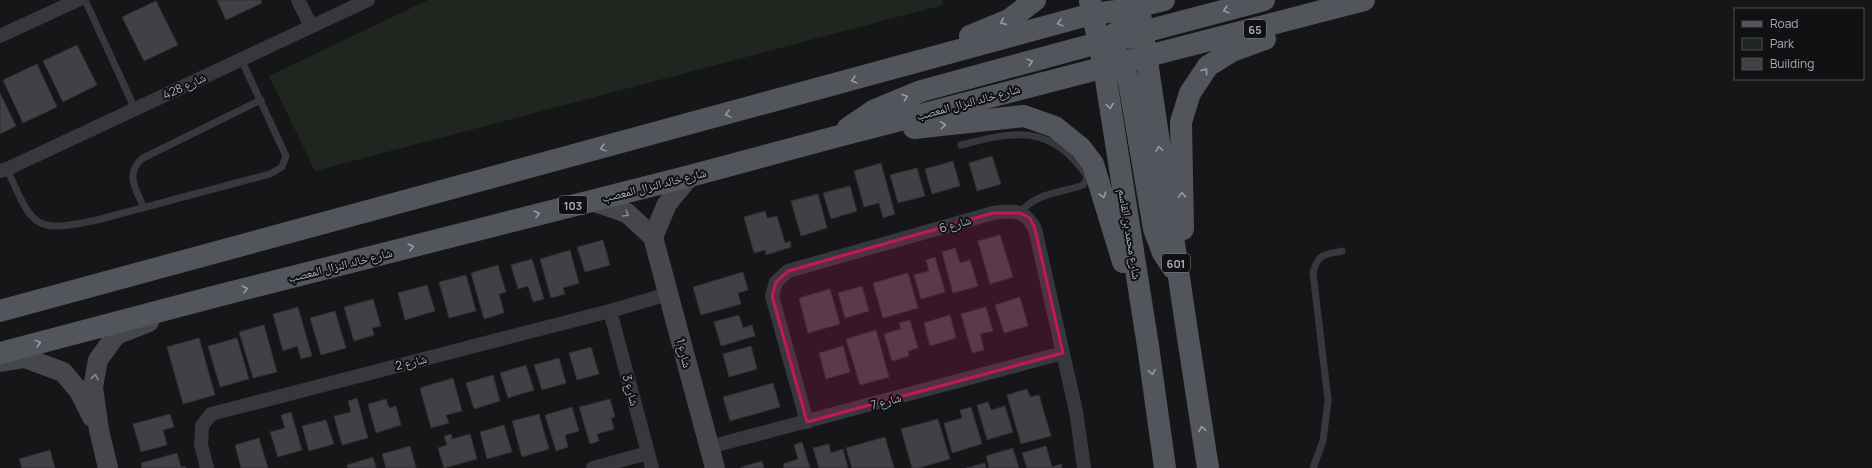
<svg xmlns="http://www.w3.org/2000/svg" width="1872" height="468" font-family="Manrope,'Noto Naskh Arabic',sans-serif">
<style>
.green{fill:#1e261f}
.building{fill:#404145;stroke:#303034}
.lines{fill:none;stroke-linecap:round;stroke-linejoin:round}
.lane{stroke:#37383d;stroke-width:7}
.street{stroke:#37383d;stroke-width:14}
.secondary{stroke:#45474d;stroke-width:20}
.primary{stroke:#53555c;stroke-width:22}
.oneway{stroke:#979ba6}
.oneway2{stroke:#858993}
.marked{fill:#c2185b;fill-opacity:0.2;stroke:#c2185b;stroke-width:3;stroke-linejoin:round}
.labels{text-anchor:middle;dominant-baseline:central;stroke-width:4;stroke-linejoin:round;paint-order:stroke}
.shield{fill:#111113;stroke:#7b7e86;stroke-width:1}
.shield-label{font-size:11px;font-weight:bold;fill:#a8adb8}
.street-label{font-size:12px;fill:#a8adb8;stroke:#111113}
</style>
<rect width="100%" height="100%" fill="#161618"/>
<polygon class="green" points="428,0 942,0 943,5 315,171 269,76"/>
<g class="building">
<polygon points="217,0 261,0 262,3 226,20"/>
<polygon points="156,1 178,45 144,61 122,17"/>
<polygon points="77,45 97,85 63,102 43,61"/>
<polygon points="37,64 57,107 23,123 3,80"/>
<polygon points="0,93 16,126 0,134"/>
<polygon points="992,156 1001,184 977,191 969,163"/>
<polygon points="953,161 960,186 932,194 925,169"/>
<polygon points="881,163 895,214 883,218 879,203 864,207 854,171"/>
<polygon points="917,168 925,196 898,203 890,175"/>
<polygon points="850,186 857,211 831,219 823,193"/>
<polygon points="818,194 827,228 801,236 791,201"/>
<polygon points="765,211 767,218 777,216 785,243 790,241 791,247 766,255 765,250 754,253 744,217"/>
<polygon points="1000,235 1013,277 990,284 978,241"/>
<polygon points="603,240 610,265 585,272 577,247"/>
<polygon points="955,248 960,263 970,260 978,286 953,293 942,252"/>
<polygon points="570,250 579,283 563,288 565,294 551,298 540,259"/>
<polygon points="935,257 945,292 921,299 914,275 929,271 926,260"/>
<polygon points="532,259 544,299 533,302 528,286 518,289 511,265"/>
<polygon points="498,265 506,292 499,294 504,313 484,319 471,273"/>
<polygon points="743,272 748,290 738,293 741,304 701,315 693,287"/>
<polygon points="908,273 918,308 883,318 873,283"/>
<polygon points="466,275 476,311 449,318 439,282"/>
<polygon points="427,285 435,311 405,320 398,293"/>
<polygon points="862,286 869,311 845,318 838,293"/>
<polygon points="830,289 840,324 808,333 799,298"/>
<polygon points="1020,297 1028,326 1004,333 995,305"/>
<polygon points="373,299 381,326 372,328 374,335 354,341 344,307"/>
<polygon points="298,307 312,356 301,359 297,346 283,351 273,314"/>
<polygon points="986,307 993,331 980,334 984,350 972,353 961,314"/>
<polygon points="335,311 346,348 321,355 310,318"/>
<polygon points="739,315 743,328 752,325 755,336 721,346 714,322"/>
<polygon points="950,315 956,338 930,346 924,323"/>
<polygon points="910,320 918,348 908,351 909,356 892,361 884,334 901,329 899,323"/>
<polygon points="264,325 277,372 253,378 239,332"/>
<polygon points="876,330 889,377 860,385 846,339"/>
<polygon points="199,338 215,395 183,404 167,347"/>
<polygon points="237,338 249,379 220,387 208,346"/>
<polygon points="751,346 757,369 729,377 723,354"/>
<polygon points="843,346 850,372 826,379 819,353"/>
<polygon points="591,347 599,374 577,380 569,353"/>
<polygon points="559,358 566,383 542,390 534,365"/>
<polygon points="526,365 534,390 508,398 500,373"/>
<polygon points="493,375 500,401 474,409 466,383"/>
<polygon points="453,378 462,411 446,415 449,423 431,428 420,388"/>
<polygon points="773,383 780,407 730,421 723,397"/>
<polygon points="1027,389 1030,397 1039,395 1051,436 1021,444 1007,395"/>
<polygon points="357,398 368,438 342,445 334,416 351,412 348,401"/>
<polygon points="386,399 389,408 396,406 401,425 376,433 368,404"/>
<polygon points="610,399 615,417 611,418 614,429 597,434 599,441 590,444 579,407"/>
<polygon points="988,402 991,410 1005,406 1013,432 987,440 977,405"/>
<polygon points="572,407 579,431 565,435 568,447 556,451 545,415"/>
<polygon points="971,407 982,444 952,453 944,423 962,418 960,410"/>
<polygon points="291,412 302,450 278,457 270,432 285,428 281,415"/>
<polygon points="170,414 174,427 163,430 167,445 141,452 133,424"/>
<polygon points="539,414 549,449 522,457 512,421"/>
<polygon points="938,419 950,459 919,468 912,468 901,429"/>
<polygon points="326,420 334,444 309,451 302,426"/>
<polygon points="504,425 512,452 487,459 480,432"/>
<polygon points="451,434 452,439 470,434 477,459 444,468 438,448 447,445 444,436"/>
<polygon points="885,437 894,468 852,468 846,448"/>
<polygon points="259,438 268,468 241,468 235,445"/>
<polygon points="802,442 810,468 784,468 783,464 798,459 794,445"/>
<polygon points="829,444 831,453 843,449 848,468 819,468 813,448"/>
<polygon points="410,446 416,468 386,468 382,454"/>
<polygon points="1046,446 1052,467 1061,464 1062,468 1027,468 1022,453"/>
<polygon points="1013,448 1019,468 989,468 986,456"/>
<polygon points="50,450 55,468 22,468 19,459"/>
<polygon points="177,453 181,467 186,466 186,468 142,468 141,463"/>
<polygon points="373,457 376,468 348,468 347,465"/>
<polygon points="762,461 764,468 741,468 741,467"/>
<polygon points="985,463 986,468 966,468"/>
</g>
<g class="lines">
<g class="lane">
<polyline points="85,0 135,109"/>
<path d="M961 145C1015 131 1051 124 1086 175L1087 179 1083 185C1060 193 1035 193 1020 213"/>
<path d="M7 169C33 226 32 234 97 220L270 174 282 167 286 156 241 59"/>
<path d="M144 208C136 190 124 173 143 158L261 100"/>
<path d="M1313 468 1323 441 1328 400 1313 273C1318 253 1324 255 1342 251"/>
</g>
<g class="street">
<polyline points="298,0 311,26"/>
<polyline points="0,36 78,0"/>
<polyline points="0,171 7,169 368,0"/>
<polyline points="610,311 652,468"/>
<path d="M807 422 772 296 776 282 788 271 993 213C1012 210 1025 209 1035 229L1076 411 1084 468"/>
<polyline points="709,447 1063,353"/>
<polyline points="207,468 201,445 202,426 211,414 610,311 668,294"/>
<polyline points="593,468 648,453"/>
</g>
<g class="secondary">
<polyline points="592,201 627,213 653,237 715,468"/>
<polyline points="653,237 667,204 690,176"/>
<polyline points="0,362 25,358 63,372 79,391 92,417"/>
<polyline points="108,468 99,430 93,387 98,360 116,335 149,322"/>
</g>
<g class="primary">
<polyline points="1138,0 1185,318 1208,468"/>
<polyline points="1090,1 1104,67 1148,346 1165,468"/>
<polyline points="970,36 1009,20 1035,0"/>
<polyline points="1129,38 1143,32 1264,0"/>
<polyline points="1115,51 1122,63 1129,82 1154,229 1163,253 1173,268"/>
<polyline points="848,128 873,111 921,91 1098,43 1127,27 1134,19 1139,6"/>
<polyline points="914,128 1024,116 1055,127 1081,148 1093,164 1123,262"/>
<polyline points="1183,229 1181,122 1190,93 1208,66 1232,51 1265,39"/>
<polyline points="0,311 1092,14 1117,11 1164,0"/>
<polyline points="0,353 217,296 690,176 835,137 1364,0"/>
</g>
</g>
<defs><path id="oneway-chevron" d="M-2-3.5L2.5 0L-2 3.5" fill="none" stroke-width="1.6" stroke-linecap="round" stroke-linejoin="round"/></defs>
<g class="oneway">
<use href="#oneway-chevron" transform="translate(1226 10) rotate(165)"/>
<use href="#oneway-chevron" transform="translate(1003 22) rotate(156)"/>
<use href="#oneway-chevron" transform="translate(1060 23) rotate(165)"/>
<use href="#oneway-chevron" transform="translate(1030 62) rotate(-15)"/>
<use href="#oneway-chevron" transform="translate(1205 71) rotate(-54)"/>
<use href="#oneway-chevron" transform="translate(854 80) rotate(165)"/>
<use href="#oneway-chevron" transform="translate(905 97) rotate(-20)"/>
<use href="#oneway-chevron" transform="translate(1110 106) rotate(81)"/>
<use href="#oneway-chevron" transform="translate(728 114) rotate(165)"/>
<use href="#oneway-chevron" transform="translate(943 125) rotate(-6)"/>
<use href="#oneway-chevron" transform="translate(603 148) rotate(165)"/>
<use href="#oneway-chevron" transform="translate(1159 149) rotate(-98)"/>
<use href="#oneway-chevron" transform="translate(1103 195) rotate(73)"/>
<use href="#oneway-chevron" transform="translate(1182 195) rotate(-91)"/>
<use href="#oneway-chevron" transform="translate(537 214) rotate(-14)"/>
<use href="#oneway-chevron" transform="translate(411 247) rotate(-14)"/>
<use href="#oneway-chevron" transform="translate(245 289) rotate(-14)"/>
<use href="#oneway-chevron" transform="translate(38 343) rotate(-15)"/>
<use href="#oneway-chevron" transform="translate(1152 372) rotate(82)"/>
<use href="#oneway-chevron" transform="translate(1202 429) rotate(-99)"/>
</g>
<g class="oneway2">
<use href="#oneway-chevron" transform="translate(626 214) rotate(31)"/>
<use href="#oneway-chevron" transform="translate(95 377) rotate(-80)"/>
</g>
<path class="marked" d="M993 213H1020L1030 218 1035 229 1063 353 807 422 772 296 776 282 788 271Z"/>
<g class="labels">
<g class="shield">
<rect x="1244" y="20" width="22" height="18" rx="3"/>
<rect x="559" y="196" width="28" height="18" rx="3"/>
<rect x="1162" y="254" width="28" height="18" rx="3"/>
</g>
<g class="shield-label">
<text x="1255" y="29">65</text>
<text x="573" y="205">103</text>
<text x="1176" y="263">601</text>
</g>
<g class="street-label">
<text transform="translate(184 86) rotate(-25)">شارع 428</text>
<text transform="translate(968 102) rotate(-15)">شارع خالد النزال المعصب</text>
<text transform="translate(654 185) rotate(-14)">شارع خالد النزال المعصب</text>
<text transform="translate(955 224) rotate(-16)">شارع 6</text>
<text transform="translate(1130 234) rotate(81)">شارع محمد بن القاسم</text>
<text transform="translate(340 265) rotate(-14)">شارع خالد النزال المعصب</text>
<text transform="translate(684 353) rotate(75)">شارع 1</text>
<text transform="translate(411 362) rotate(-14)">شارع 2</text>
<text transform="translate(631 390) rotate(75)">شارع 3</text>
<text transform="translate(886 401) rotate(-15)">شارع 7</text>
</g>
</g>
<rect x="1734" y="8" width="130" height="72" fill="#111113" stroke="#4d4f55"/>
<rect x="1742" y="21" width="20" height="6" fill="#53555c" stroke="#4d4f55"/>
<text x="1770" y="28" font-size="12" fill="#a8adb8">Road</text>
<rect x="1742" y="38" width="20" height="12" fill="#1e261f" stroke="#4d4f55"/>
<text x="1770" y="48" font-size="12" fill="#a8adb8">Park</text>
<rect x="1742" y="58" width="20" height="12" fill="#404145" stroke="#4d4f55"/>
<text x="1770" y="68" font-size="12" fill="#a8adb8">Building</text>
</svg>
